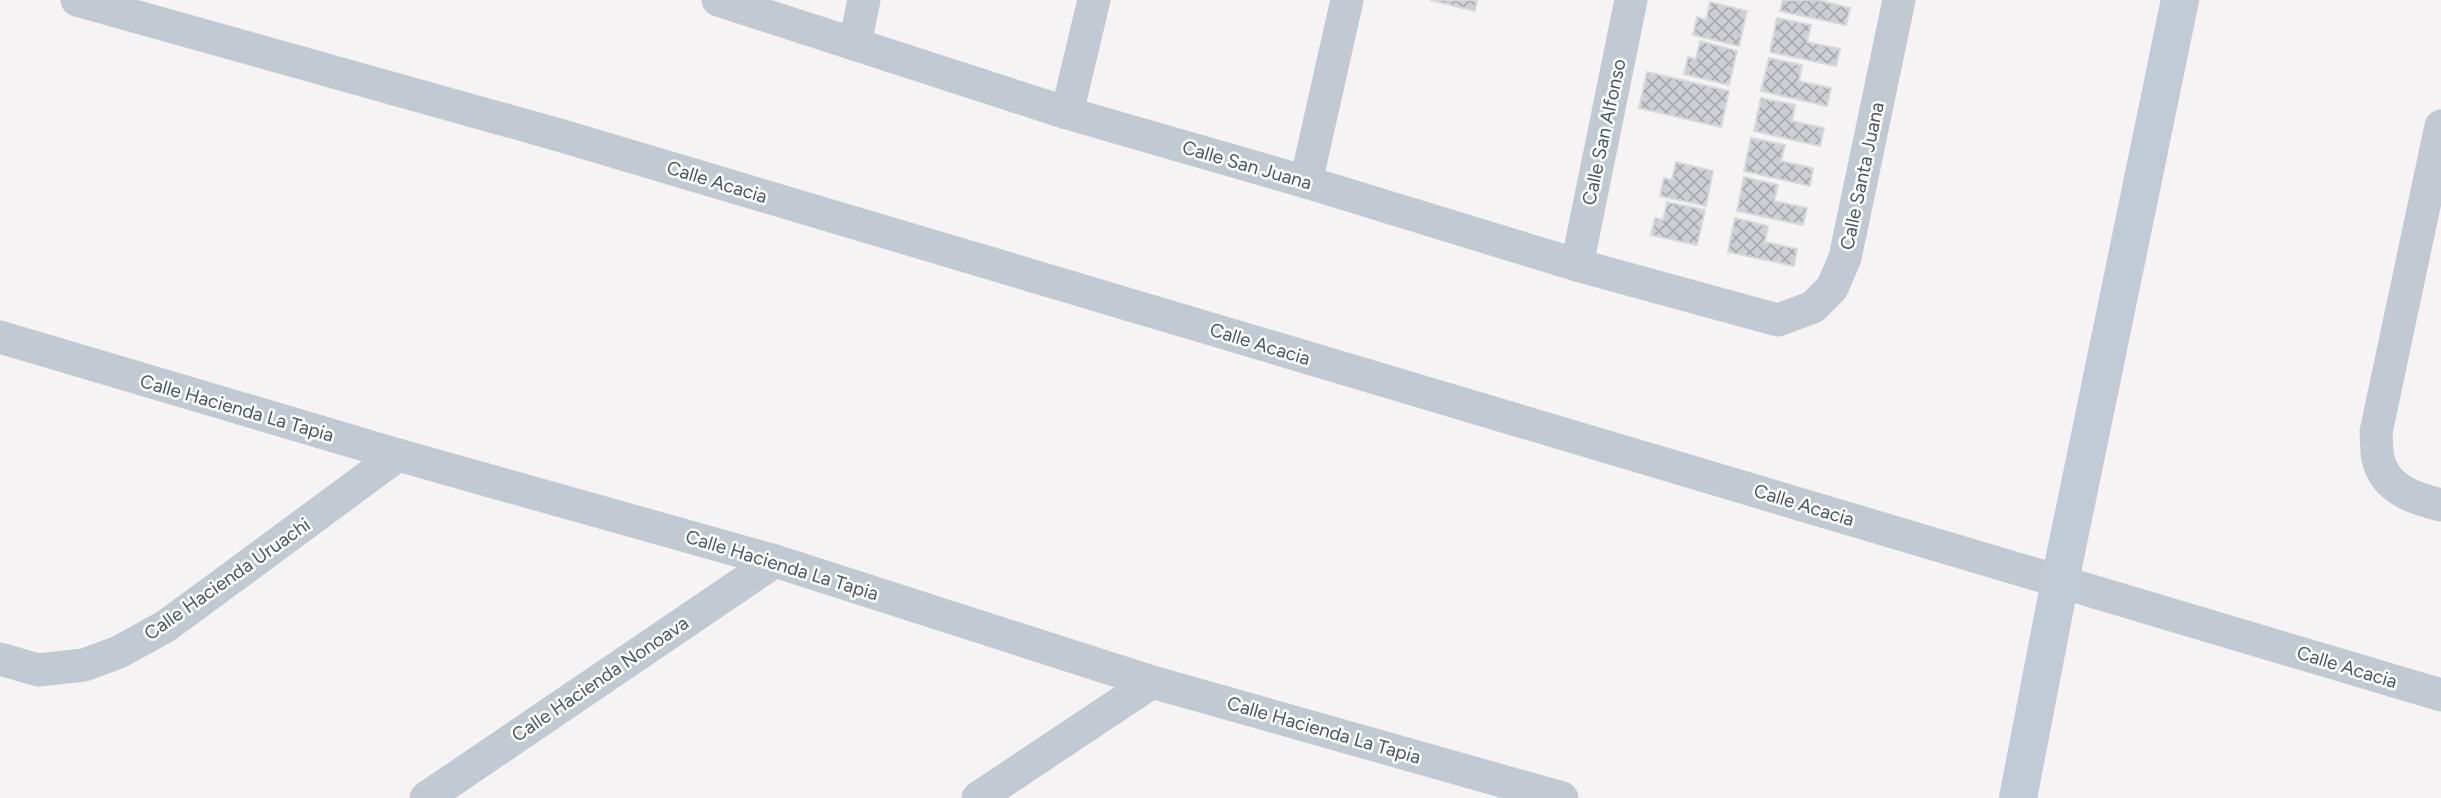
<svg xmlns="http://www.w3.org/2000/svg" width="2441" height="798" font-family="Figtree,sans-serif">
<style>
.building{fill:url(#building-cross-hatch);stroke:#d7d9de;stroke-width:2}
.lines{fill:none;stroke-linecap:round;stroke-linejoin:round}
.street{stroke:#c1cad2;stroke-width:33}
.secondary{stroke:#c1cbd6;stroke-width:38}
.labels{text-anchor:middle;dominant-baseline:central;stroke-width:5;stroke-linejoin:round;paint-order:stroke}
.street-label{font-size:19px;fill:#4a5661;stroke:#fff}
</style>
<defs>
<pattern id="building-cross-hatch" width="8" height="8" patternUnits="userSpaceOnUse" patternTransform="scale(1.75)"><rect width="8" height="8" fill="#cdcfd5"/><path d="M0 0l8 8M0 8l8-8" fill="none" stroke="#a8abb0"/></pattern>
</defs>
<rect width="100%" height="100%" fill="#f5f3f3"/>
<g class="building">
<polygon points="1430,0 1477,0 1475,11"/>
<polygon points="1783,0 1818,0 1850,8 1846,25 1780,11"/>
<polygon points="1710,2 1747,11 1739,46 1693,35 1697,17 1706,20"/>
<polygon points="1777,18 1811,25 1807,42 1840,49 1836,66 1770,52"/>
<polygon points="1700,41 1737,51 1729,85 1684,74 1688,57 1696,59"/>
<polygon points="1769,58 1802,65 1799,81 1831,88 1827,106 1761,91"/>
<polygon points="1647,72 1729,91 1721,127 1639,108"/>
<polygon points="1761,98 1795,105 1792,121 1824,128 1820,146 1754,131"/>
<polygon points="1751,138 1785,145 1781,161 1813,168 1810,186 1744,171"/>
<polygon points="1676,162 1713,171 1706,206 1660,196 1664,178 1672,180"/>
<polygon points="1744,177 1778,185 1774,201 1807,208 1803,225 1737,211"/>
<polygon points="1667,202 1705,210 1697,245 1651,235 1655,218 1663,220"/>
<polygon points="1735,218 1768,226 1765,242 1797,249 1794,266 1728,252"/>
</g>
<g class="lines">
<g class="street">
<polyline points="77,0 559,135 2441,695"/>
<polyline points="718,0 1067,113 1306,182 1577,265 1778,320 1813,307 1832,288 1845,258 1899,0"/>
<polyline points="855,44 864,0"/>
<polyline points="1067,113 1094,0"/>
<path d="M2441 126 2376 432C2377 440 2376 451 2378 459 2385 489 2415 499 2441 505"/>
<polyline points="1306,182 1347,0"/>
<polyline points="1577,265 1631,0"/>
<polyline points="0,337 398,455 775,561 1152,682 1562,798"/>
<polyline points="0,659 38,670 84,665 119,652 166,626 398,455"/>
<polyline points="426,798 775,561"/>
<polyline points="978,798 1152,682"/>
</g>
<polyline class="secondary" points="2018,798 2060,581 2180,0"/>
</g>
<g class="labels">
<g class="street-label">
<text transform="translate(1604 132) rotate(-78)">Calle San Alfonso</text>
<text transform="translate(1247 165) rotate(16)">Calle San Juana</text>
<text transform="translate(1862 176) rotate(-78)">Calle Santa Juana</text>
<text transform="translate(717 182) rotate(17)">Calle Acacia</text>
<text transform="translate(1260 344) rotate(17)">Calle Acacia</text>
<text transform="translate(237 408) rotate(16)">Calle Hacienda La Tapia</text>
<text transform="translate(1804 505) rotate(17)">Calle Acacia</text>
<text transform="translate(782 565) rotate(17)">Calle Hacienda La Tapia</text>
<text transform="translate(227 579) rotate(-35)">Calle Hacienda Uruachi</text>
<text transform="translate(2347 667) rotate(17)">Calle Acacia</text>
<text transform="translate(600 679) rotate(-34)">Calle Hacienda Nonoava</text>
<text transform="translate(1324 730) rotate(16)">Calle Hacienda La Tapia</text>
</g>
</g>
</svg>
